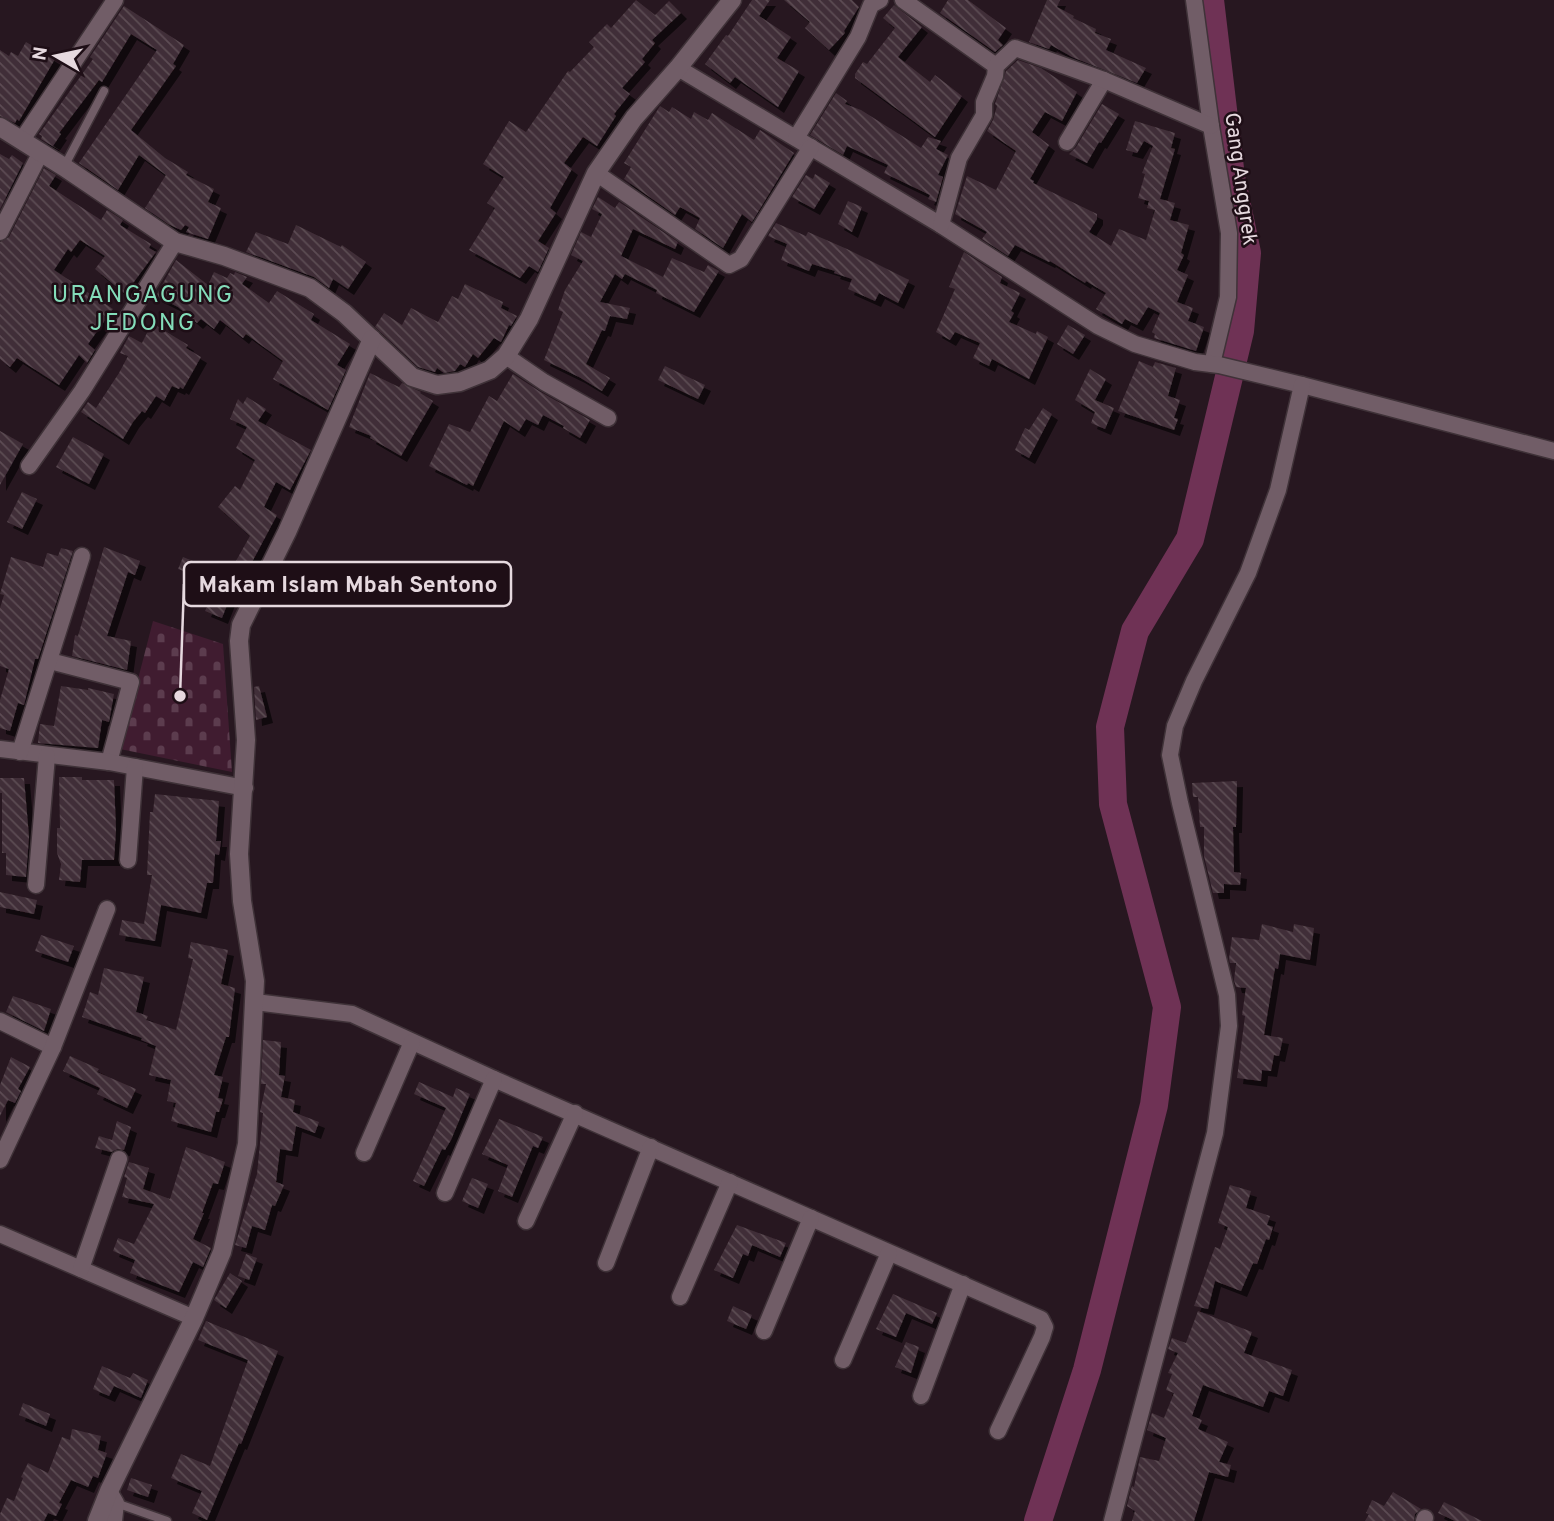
<svg xmlns="http://www.w3.org/2000/svg" width="1554" height="1521" font-family="Overpass,sans-serif">
<style>
.cemetery{fill:url(#cemetery-stones)}
.lines{fill:none;stroke-linecap:round;stroke-linejoin:round}
.river{stroke:#6f3255;stroke-width:28}
.building{fill:url(#building-back-hatch);filter:url(#shadow)}
.lane-casing{stroke:#3f3238;stroke-width:11}
.street-casing{stroke:#3f3238;stroke-width:19}
.secondary-casing{stroke:#3f3238;stroke-width:21}
.lane{stroke:#715d67;stroke-width:8}
.street{stroke:#715d67;stroke-width:16}
.secondary{stroke:#715d67;stroke-width:18}
.labels{text-anchor:middle;dominant-baseline:central;stroke-width:5;stroke-linejoin:round;paint-order:stroke}
.street-label{font-size:21px;fill:#e6d9df;stroke:#1e0e16}
.quarter-label{font-size:24px;letter-spacing:2px;fill:#84ddba;stroke:#1e0e16}
.leader{fill:none;stroke:#e6d9df;stroke-width:2.5}
.callout-dot{fill:#e6d9df;stroke:#1e0e16;stroke-width:2.5}
.callout{fill:#1e0e16;stroke:#e6d9df;stroke-width:2.5}
.callout-label{font-size:23px;text-anchor:middle;font-weight:bold;fill:#e6d9df}
</style>
<defs>
<pattern id="cemetery-stones" width="16" height="16" patternUnits="userSpaceOnUse" patternTransform="scale(1.75)"><rect width="16" height="16" fill="#401c30"/><path d="M2 7V4a2 2 0 0 1 4 0v3zM10 15v-3a2 2 0 0 1 4 0v3z" fill="#5c3c4e"/></pattern>
<pattern id="building-back-hatch" width="6" height="6" patternUnits="userSpaceOnUse" patternTransform="scale(1.75)"><rect width="6" height="6" fill="#402e37"/><path d="M-1 5l2 2M0 0l6 6M5-1l2 2" fill="none" stroke="#5c4c54"/></pattern>
<filter id="shadow"><feDropShadow dx="6" dy="6" stdDeviation="0" flood-color="#0009"/></filter>
</defs>
<rect width="100%" height="100%" fill="#271720"/>
<polygon class="cemetery" points="153,621 223,644 232,772 120,749"/>
<g class="lines">
<polyline class="river" points="1038,1521 1087,1370 1154,1105 1167,1007 1113,804 1110,727 1135,631 1190,539 1240,331 1247,253 1231,177 1210,0"/>
</g>
<g class="building">
<polygon points="636,0 655,15 669,1 681,13 652,40 655,43 642,59 645,62 622,88 630,94 614,114 616,116 597,146 583,137 564,163 572,169 550,208 556,213 538,241 549,248 538,272 529,266 520,278 469,250 495,208 487,203 504,177 483,164 509,121 526,132 568,71 570,72 594,47 589,42 607,24 611,28"/>
<polygon points="752,0 770,0 759,16 791,37 777,58 799,71 778,107 735,77 730,83 705,64 726,35 728,36"/>
<polygon points="784,0 852,0 859,7 844,31 845,33 829,50 805,28 810,22"/>
<polygon points="948,0 968,0 1006,28 998,40 1003,45 995,52 940,13"/>
<polygon points="1047,0 1060,0 1057,7 1074,16 1073,18 1096,29 1095,33 1111,39 1106,50 1146,68 1137,83 1072,57 1051,45 1049,49 1029,42"/>
<polygon points="894,5 922,27 898,57 930,82 935,75 962,96 935,137 855,78 855,74 863,62 867,64 895,28 883,18"/>
<polygon points="124,6 184,45 173,64 176,66 131,130 165,158 188,172 186,175 214,189 208,202 221,208 208,239 186,232 189,227 185,225 181,230 168,224 145,208 166,175 139,155 118,190 79,163 157,50 131,34 102,82 99,80 59,133 61,134 53,146 64,153 41,139 42,136 39,134 93,59 90,57"/>
<polygon points="26,42 55,59 19,121 17,119 15,123 0,116 0,50 9,56 11,52 18,56"/>
<polygon points="1018,60 1041,68 1077,92 1062,121 1045,112 1032,132 1049,145 1030,179 1034,181 1033,183 1097,214 1097,219 1089,232 1111,246 1119,229 1146,240 1155,210 1147,208 1149,201 1138,198 1145,174 1142,173 1153,146 1144,141 1137,153 1126,150 1135,121 1175,133 1171,148 1175,149 1160,199 1175,203 1170,220 1189,225 1181,253 1184,255 1177,270 1188,275 1177,302 1193,308 1188,321 1204,327 1196,351 1154,338 1155,334 1152,332 1160,313 1148,307 1137,325 1125,319 1122,324 1096,309 1106,293 1086,281 1085,283 1050,261 1049,262 1015,245 1008,256 982,239 987,232 955,214 967,176 996,190 1016,151 987,131 993,120 997,106 995,104 1006,71"/>
<polygon points="836,93 847,101 845,104 861,110 921,148 928,137 941,141 936,149 948,155 938,175 943,177 936,202 928,199 930,195 884,173 888,165 847,146 843,155 810,135"/>
<polygon points="1102,104 1119,114 1101,143 1099,142 1087,163 1069,154 1076,147"/>
<polygon points="660,106 669,112 672,107 691,119 694,112 708,120 712,113 754,140 760,130 794,153 752,222 742,214 723,248 695,229 700,218 680,207 675,215 624,179 631,167 624,163"/>
<polygon points="0,154 9,159 12,155 23,163 0,209"/>
<polygon points="44,168 56,175 49,186 101,220 107,210 109,211 123,220 120,225 151,244 149,248 156,252 125,294 95,269 105,256 80,240 71,252 68,249 54,270 113,309 88,344 95,350 87,363 79,355 59,385 17,358 10,367 0,359 0,242 9,237"/>
<polygon points="815,174 830,183 814,209 792,197 806,175 813,179"/>
<polygon points="598,197 615,208 619,202 678,242 675,249 633,229 621,256 663,277 672,258 704,272 708,265 719,271 694,312 656,293 657,290 625,274 622,279 615,274 600,302 630,308 627,319 610,316 605,331 602,330 586,364 610,378 602,391 579,377 544,360 563,312 558,310 565,290 583,261 571,255 581,232 591,237 602,214 592,209"/>
<polygon points="848,201 862,207 852,232 838,224"/>
<polygon points="776,223 806,236 808,232 847,249 909,280 898,303 879,293 875,301 848,289 852,279 834,273 835,271 812,264 809,271 781,260 787,244 768,236"/>
<polygon points="296,225 341,247 342,245 366,262 348,289 333,279 329,288 314,277 246,252 256,232 288,244"/>
<polygon points="964,252 1002,277 1000,283 1020,293 1011,311 1014,313 1009,322 1036,334 1037,331 1048,337 1029,379 992,359 989,366 973,358 980,343 955,332 950,340 936,332 955,289 949,287"/>
<polygon points="176,260 208,285 214,272 227,278 230,273 234,275 235,272 247,277 242,284 269,303 277,291 314,314 311,320 350,344 337,365 346,370 328,410 273,379 283,361 246,334 243,338 220,320 214,329 201,319 197,323 178,307 156,296"/>
<polygon points="465,284 503,302 501,308 517,316 511,326 509,325 501,342 494,338 478,358 473,354 465,367 460,364 455,371 444,373 437,368 435,372 418,367 375,327 384,313 402,325 411,308 438,322 452,296 458,299"/>
<polygon points="152,323 188,345 186,348 201,357 183,389 180,387 179,389 172,386 164,401 156,396 145,413 142,411 133,422 123,439 81,412 88,402 96,408 119,373 128,356 120,353 129,336 142,343"/>
<polygon points="1068,325 1085,335 1073,354 1057,344"/>
<polygon points="1139,361 1153,367 1155,362 1176,368 1168,396 1180,400 1174,418 1178,419 1174,430 1118,411"/>
<polygon points="665,366 705,385 698,399 658,380"/>
<polygon points="1090,369 1106,379 1095,400 1114,408 1105,429 1091,423 1095,412 1075,400"/>
<polygon points="370,373 399,387 402,383 421,392 420,393 433,401 401,456 370,438 371,436 349,427"/>
<polygon points="513,374 539,391 590,420 580,438 563,428 564,426 543,415 538,425 526,419 519,431 504,421 473,486 468,483 467,485 429,466 449,424 470,432 489,396 497,401"/>
<polygon points="247,397 266,409 258,421 311,450 290,490 276,482 264,507 277,515 242,581 244,582 235,603 229,600 222,618 205,611 214,591 208,588 212,581 178,569 183,557 228,575 250,536 218,507 235,486 240,490 255,460 236,448 247,427 230,419 238,399 243,404"/>
<polygon points="1043,408 1052,414 1029,458 1015,450 1025,428 1029,430"/>
<polygon points="0,431 23,444 0,485"/>
<polygon points="73,437 104,454 89,484 56,467"/>
<polygon points="22,492 37,499 22,529 7,522"/>
<polygon points="104,547 140,561 135,575 128,572 107,636 131,641 127,670 72,656 75,635 78,636"/>
<polygon points="61,548 73,551 38,659 35,659 24,705 18,703 10,731 0,728 0,700 9,669 0,666 0,608 4,595 0,594 11,557 43,567 47,553 58,556"/>
<polygon points="61,686 88,690 88,688 114,694 109,722 102,720 98,748 38,743 40,724 54,726"/>
<polygon points="259,686 267,717 256,720 254,687"/>
<polygon points="59,777 82,777 82,780 114,780 116,830 114,860 82,860 80,882 59,880 61,864 57,853 57,828 60,828"/>
<polygon points="0,778 24,778 29,837 26,877 6,875 6,853 2,853 2,793 0,793"/>
<polygon points="1237,781 1236,827 1233,827 1234,872 1241,873 1240,885 1224,884 1224,893 1213,893 1204,856 1204,827 1200,827 1198,797 1193,797 1192,783"/>
<polygon points="155,794 219,801 216,841 221,841 219,855 215,854 213,883 207,883 201,913 161,905 155,941 119,935 122,920 144,924 152,875 147,875 150,812 153,812"/>
<polygon points="0,892 37,900 34,914 0,907"/>
<polygon points="1262,924 1293,932 1294,924 1314,928 1310,960 1280,954 1278,969 1275,968 1264,1035 1283,1038 1279,1056 1274,1055 1271,1071 1262,1070 1261,1081 1237,1078 1245,1016 1242,1015 1246,988 1236,987 1234,980 1236,963 1230,963 1229,959 1232,937 1259,940"/>
<polygon points="41,935 74,946 68,962 35,951"/>
<polygon points="191,942 228,950 221,984 235,988 229,1037 226,1037 214,1075 223,1077 218,1098 223,1099 219,1112 216,1112 211,1132 171,1121 176,1103 167,1101 171,1080 149,1075 156,1046 141,1040 142,1038 82,1017 90,992 98,995 104,968 144,977 136,1012 148,1016 146,1020 176,1030 193,959 188,958"/>
<polygon points="13,996 51,1009 44,1031 6,1012"/>
<polygon points="263,1040 281,1042 279,1075 285,1076 281,1097 295,1100 293,1112 319,1122 315,1133 296,1126 292,1151 280,1149 276,1182 284,1185 275,1206 272,1205 265,1230 252,1226 246,1248 235,1245 257,1174 263,1113 260,1112 266,1084 261,1084"/>
<polygon points="70,1056 99,1069 97,1072 136,1089 127,1108 97,1094 100,1088 63,1071"/>
<polygon points="11,1057 30,1067 18,1089 21,1091 15,1103 8,1100 0,1116 0,1085"/>
<polygon points="419,1082 453,1097 456,1088 470,1094 451,1140 445,1150 442,1149 424,1186 413,1181 446,1108 414,1094"/>
<polygon points="499,1119 543,1137 538,1148 533,1146 512,1197 498,1191 508,1165 482,1154"/>
<polygon points="117,1121 131,1127 124,1150 118,1149 111,1152 95,1148 99,1136 112,1140"/>
<polygon points="186,1147 225,1162 218,1184 213,1183 202,1213 204,1213 193,1239 211,1248 203,1267 193,1262 179,1292 130,1273 135,1260 113,1251 118,1238 134,1244 154,1204 122,1197 127,1178 124,1177 129,1162 149,1168 143,1189 170,1199"/>
<polygon points="472,1178 488,1184 478,1208 462,1201"/>
<polygon points="1230,1185 1251,1191 1246,1208 1270,1216 1267,1225 1273,1227 1269,1240 1266,1239 1257,1264 1253,1263 1241,1291 1215,1281 1208,1309 1194,1306 1215,1247 1220,1249 1228,1227 1218,1223"/>
<polygon points="737,1225 786,1243 780,1257 752,1245 748,1256 743,1254 733,1278 714,1270"/>
<polygon points="246,1254 257,1258 249,1280 238,1276"/>
<polygon points="230,1273 242,1281 226,1308 214,1300"/>
<polygon points="893,1294 937,1313 932,1324 906,1313 896,1337 876,1329"/>
<polygon points="733,1306 752,1315 746,1329 727,1321"/>
<polygon points="1198,1311 1252,1332 1244,1353 1292,1370 1283,1396 1269,1391 1263,1407 1203,1385 1192,1416 1202,1420 1198,1429 1228,1442 1219,1462 1231,1465 1228,1477 1209,1472 1194,1521 1132,1521 1135,1511 1127,1506 1132,1486 1134,1487 1140,1457 1159,1461 1166,1438 1147,1430 1152,1413 1164,1418 1174,1393 1166,1390 1172,1374 1168,1373 1178,1353 1168,1349 1172,1338 1186,1343"/>
<polygon points="206,1321 278,1351 241,1444 239,1443 207,1520 192,1513 202,1491 171,1478 181,1454 210,1466 248,1360 198,1340"/>
<polygon points="906,1342 919,1347 911,1373 895,1367"/>
<polygon points="102,1366 130,1378 133,1373 148,1380 141,1398 114,1386 109,1396 93,1389"/>
<polygon points="23,1403 50,1414 46,1426 19,1415"/>
<polygon points="72,1429 101,1436 98,1450 107,1453 98,1478 93,1476 88,1487 71,1480 59,1503 62,1504 56,1516 48,1513 44,1521 0,1521 0,1514 7,1498 14,1501 23,1478 21,1477 28,1463 48,1473 62,1437 70,1440"/>
<polygon points="131,1478 152,1485 148,1497 127,1490"/>
<polygon points="1393,1492 1421,1509 1415,1514 1414,1521 1365,1521 1369,1514 1366,1513 1372,1500 1384,1506"/>
<polygon points="1444,1502 1482,1521 1455,1521 1438,1513"/>
</g>
<g class="lines">
<defs>
<g id="lane">
<polyline points="64,167 104,91"/>
<polyline points="116,1503 167,1521"/>
</g>
<g id="street">
<polyline points="903,0 996,66"/>
<polyline points="1194,0 1211,126 1229,233 1228,297 1212,364"/>
<polyline points="678,68 941,225 1098,326 1135,344 1195,362 1219,365 1302,385 1554,451"/>
<polyline points="796,138 858,37 871,5 880,0"/>
<polyline points="22,140 115,0"/>
<polyline points="1067,142 1104,80"/>
<polyline points="596,173 729,265 741,259 811,147"/>
<polyline points="941,225 959,158 984,115 984,102 995,76 996,66 1015,48 1104,80 1211,126"/>
<polyline points="0,232 41,152"/>
<polyline points="506,356 544,382 608,418"/>
<polyline points="29,466 82,391 175,242"/>
<polyline points="50,661 131,682 109,762"/>
<polyline points="0,749 109,762 245,788"/>
<polyline points="20,752 82,556"/>
<polyline points="128,860 135,767"/>
<polyline points="36,885 47,756"/>
<polyline points="255,1002 352,1014 494,1079 1041,1319 1045,1327 1042,1337 998,1431"/>
<polyline points="0,1021 53,1047"/>
<polyline points="364,1153 412,1042"/>
<polyline points="0,1160 53,1047 107,909"/>
<polyline points="445,1193 494,1079"/>
<polyline points="526,1221 575,1113"/>
<polyline points="0,1234 194,1318"/>
<polyline points="606,1263 651,1147"/>
<polyline points="81,1269 119,1159"/>
<polyline points="680,1297 730,1182"/>
<polyline points="764,1331 811,1218"/>
<polyline points="843,1360 889,1253"/>
<polyline points="921,1396 963,1284"/>
<polyline points="109,1491 116,1503 114,1521"/>
<polyline points="1112,1521 1215,1133 1229,1026 1227,995 1180,803 1170,755 1175,726 1194,681 1248,573 1278,490 1302,385"/>
<polyline points="1424,1521 1425,1518"/>
</g>
<g id="secondary">
<polyline points="0,127 64,167 175,242 224,256 310,288 344,313 412,377 437,385 460,382 490,370 506,356 529,319 596,173 634,118 678,68 732,0"/>
<polyline points="97,1521 109,1491 194,1318 222,1252 247,1144 255,981 242,901 239,854 246,740 239,641 241,625 287,532 372,339"/>
</g>
</defs>
<use href="#lane" class="lane-casing"/>
<use href="#street" class="street-casing"/>
<use href="#secondary" class="secondary-casing"/>
<use href="#lane" class="lane"/>
<use href="#street" class="street"/>
<use href="#secondary" class="secondary"/>
</g>
<g class="labels">
<g class="street-label">
<text transform="translate(1240 179) rotate(82)">Gang Anggrek</text>
</g>
<g class="quarter-label">
<text x="143" y="296">URANGAGUNG<tspan x="143" dy="28">JEDONG</tspan></text>
</g>
</g>
<path class="leader" d="M180 696L184 584"/>
<circle class="callout-dot" cx="180" cy="696" r="7"/>
<rect class="callout" x="184" y="562" width="327" height="44" rx="7"/>
<g class="callout-label">
<text x="348" y="592">Makam Islam Mbah Sentono</text>
</g>
<g transform="translate(56 56) rotate(279)" stroke="#1e0e16" stroke-width="5" paint-order="stroke">
<path d="M0-5L12 26L0 18L-12 26Z" fill="#e6d9df"/>
<text y="-10" font-size="19" font-weight="bold" text-anchor="middle" fill="#e6d9df">N</text>
</g>
</svg>
